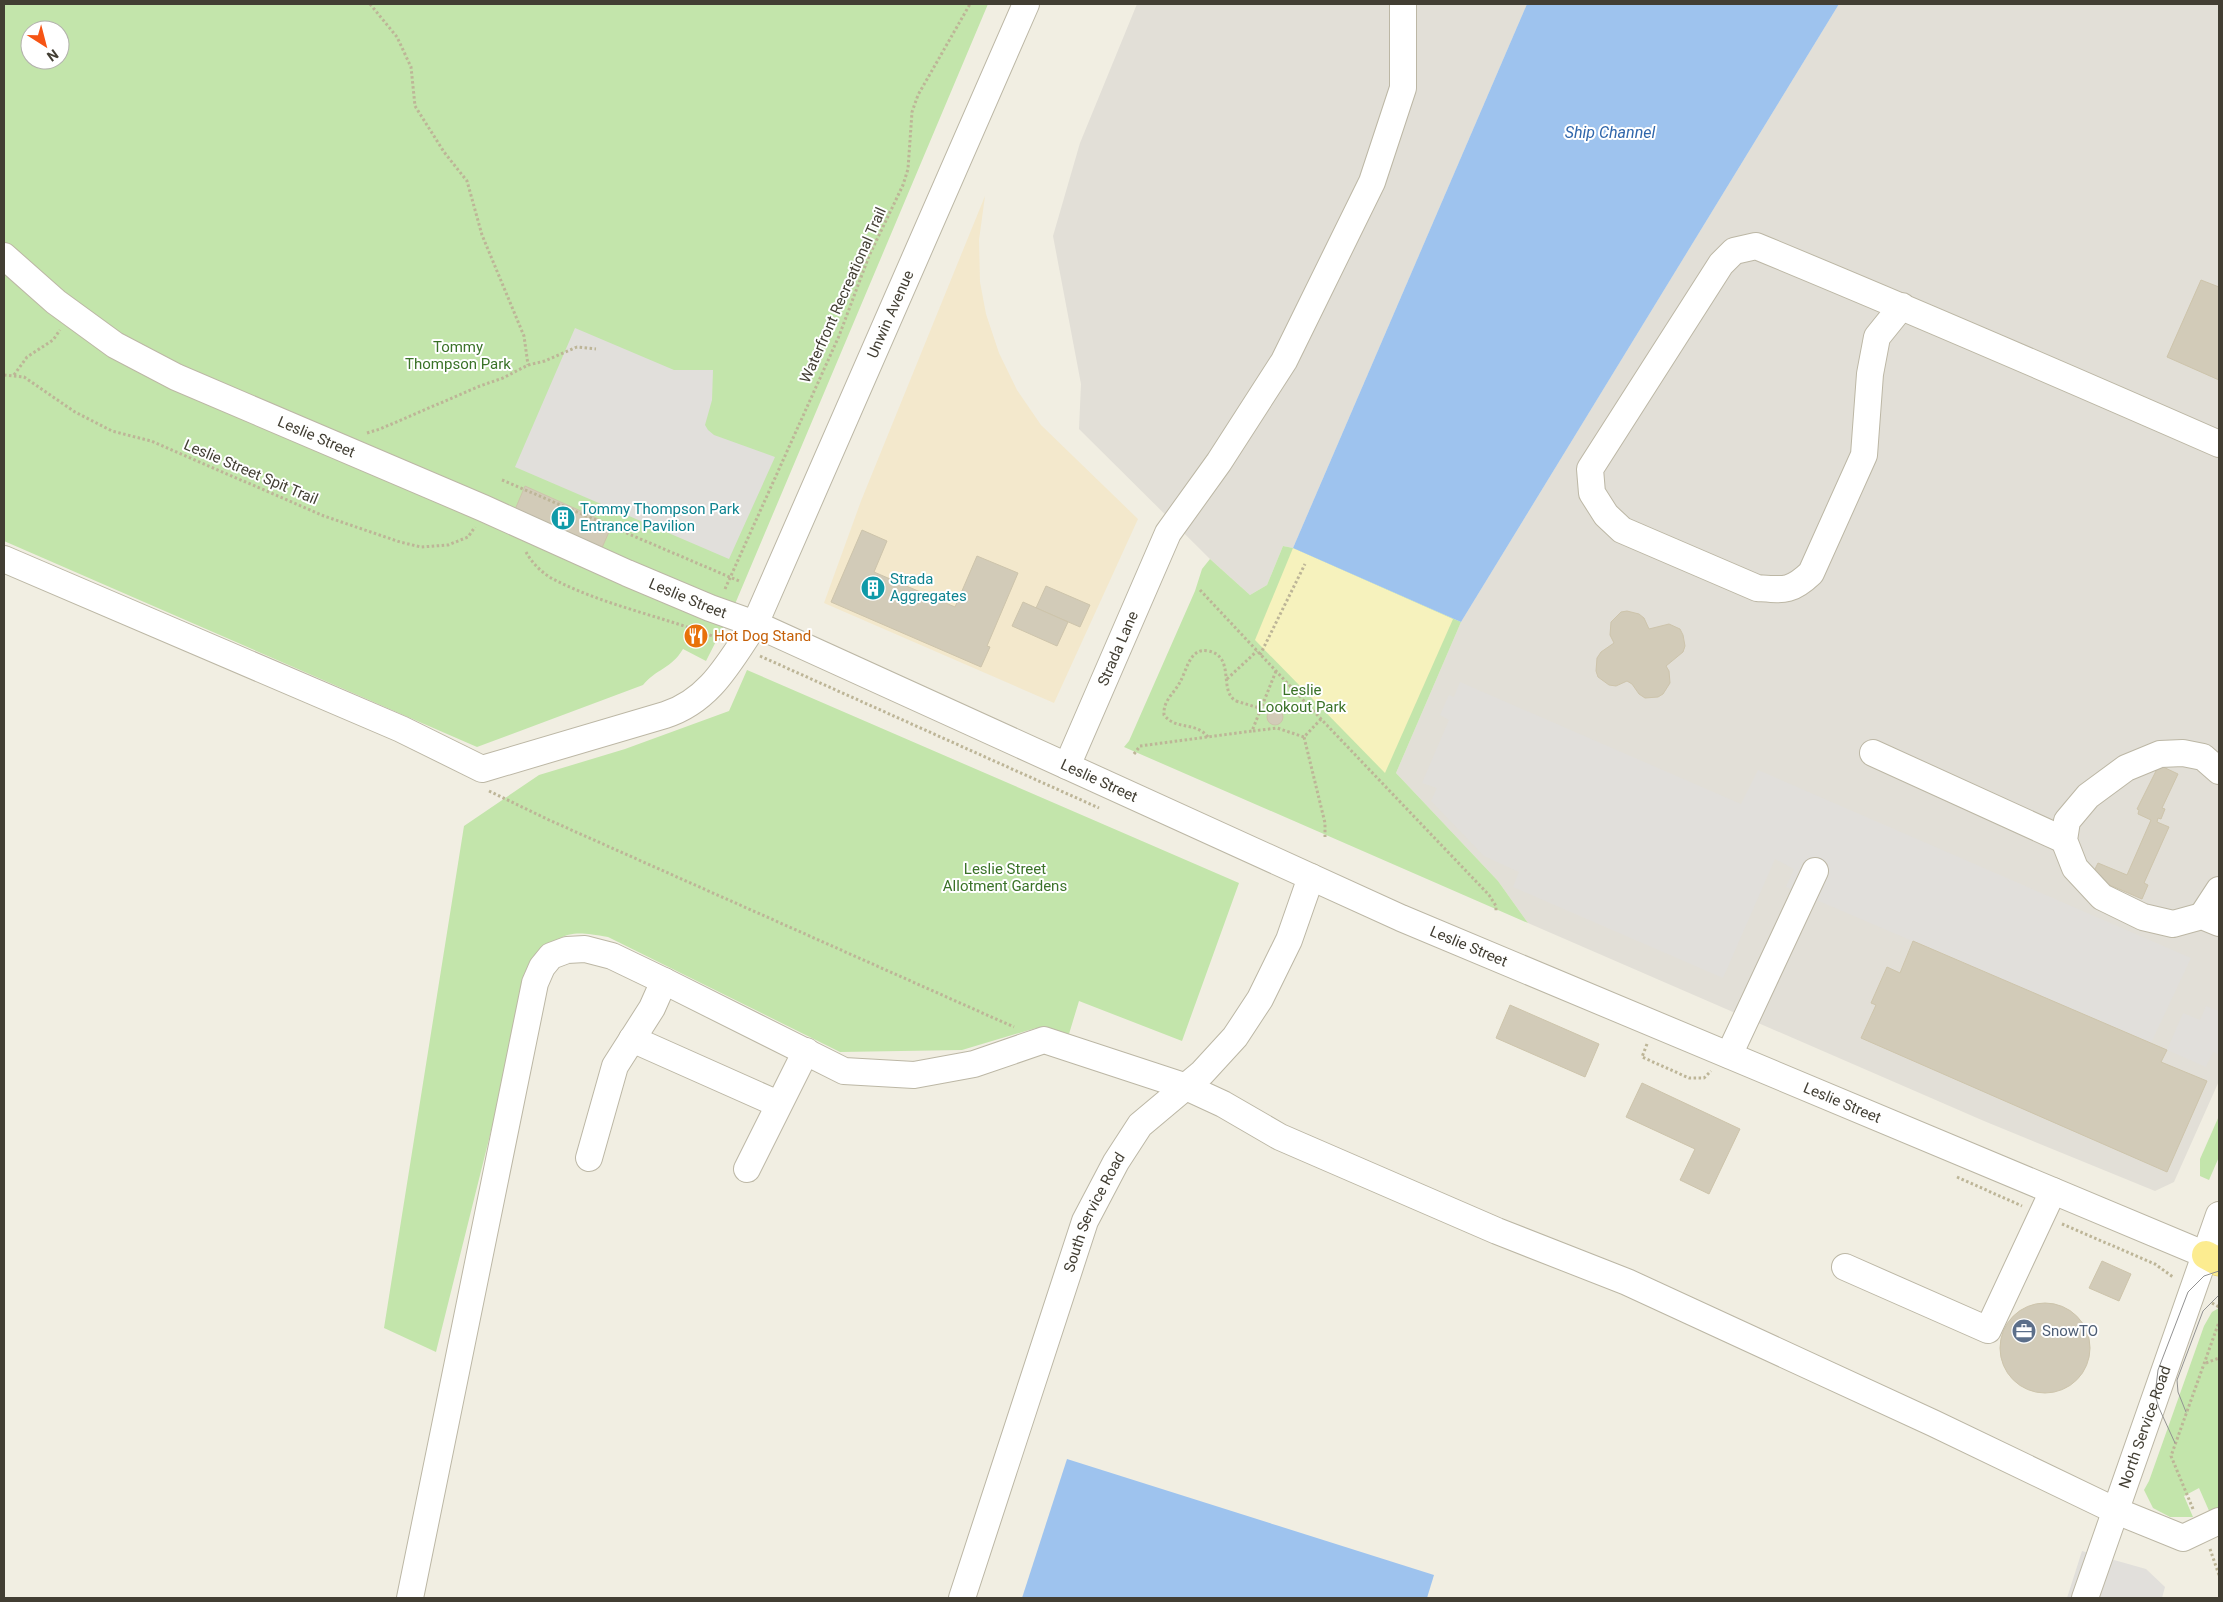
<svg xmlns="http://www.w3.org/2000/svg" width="2223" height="1602" font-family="Roboto,sans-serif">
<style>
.commercial{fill:#f3e8cc}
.industrial{fill:#e2dfd7}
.green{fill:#c3e5ab;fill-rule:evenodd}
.sand{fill:#f6f2bd}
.parking{fill:#e1dfdb}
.water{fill:#9ec3ee}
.building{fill:#d2cbb8;stroke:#cdc4ab}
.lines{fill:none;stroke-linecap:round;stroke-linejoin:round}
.minor-casing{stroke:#bcb7a5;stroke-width:28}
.major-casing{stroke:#e1cb60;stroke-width:29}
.path{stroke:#bdb597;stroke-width:3;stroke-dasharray:2.5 2.5;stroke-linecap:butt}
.minor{stroke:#fff;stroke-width:26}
.major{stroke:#fcec90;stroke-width:28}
.tram{stroke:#929292;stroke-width:1}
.path-bridge{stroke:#bdb597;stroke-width:3;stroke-dasharray:2.5 2.5;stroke-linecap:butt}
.labels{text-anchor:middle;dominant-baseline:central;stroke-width:4;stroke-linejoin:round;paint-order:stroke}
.street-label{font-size:15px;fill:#423e33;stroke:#fff}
.park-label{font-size:15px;fill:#3a7228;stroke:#fff}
.culture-label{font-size:15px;fill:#0d838f;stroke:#fff;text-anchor:start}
.food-label{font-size:15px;fill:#c56008;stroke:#fff;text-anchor:start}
.service-label{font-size:15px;fill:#4e5e75;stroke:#fff;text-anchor:start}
.water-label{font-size:16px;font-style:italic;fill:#2f66ab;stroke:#fff}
</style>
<rect width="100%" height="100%" fill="#f1eee2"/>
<polygon class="commercial" points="985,196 979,240 980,282 986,314 999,353 1017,390 1041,425 1138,519 1054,703 824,603 861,501"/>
<g class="industrial">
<polygon points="1137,4 1527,4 1293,548 1283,546 1267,585 1250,595 1210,559 1079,429 1081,384 1053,236 1080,143"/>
<polygon points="1839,4 2219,4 2219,1081 2174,1182 2155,1191 1984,1121 1528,923 1498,881 1396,773 1461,622"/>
</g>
<g class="green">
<path d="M4 4H988L735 604 706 661 683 649C671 669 656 669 643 685L477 747 4 541ZM30 30H60V60H30Z"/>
<polygon points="1283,546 1293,548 1461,622 1396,773 1498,881 1528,923 1124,747 1129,741 1195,591 1202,569 1210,559 1250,595 1267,585"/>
<path d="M747 670 1239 883 1182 1041 1079 1001 1069 1034 1036 1028 962 1050 840 1052 608 937C569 930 564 932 534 958L436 1352 384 1328 464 826 539 775 625 749 729 711Z"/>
<polygon points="2219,1116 2219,1157 2209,1180 2200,1176 2200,1159"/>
<polygon points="2219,1308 2219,1509 2210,1513 2199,1488 2184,1496 2193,1517 2170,1517 2153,1508 2144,1490 2149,1481 2204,1326 2212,1312"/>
</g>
<polygon class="sand" points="1293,548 1453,619 1385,773 1255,640"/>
<g class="parking">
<polygon points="575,328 674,370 713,370 712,400 705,425 708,430 714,435 775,457 729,559 515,467"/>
<polygon points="1460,682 1741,804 1758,770 2191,958 2151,1043 1786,887 1794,869 1775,859 1723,978 1513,887 1519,872 1484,856 1431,801 1437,788 1422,783 1449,720 1440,715 1449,695 1454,697"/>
<polygon points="2206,1006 2219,1011 2219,1052 2218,1054 2213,1052 2206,1067 2167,1050 2183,1013 2200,1020"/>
<polygon points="2082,1551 2146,1569 2165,1587 2162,1598 2067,1598"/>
</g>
<g class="water">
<polygon points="1527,4 1839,4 1461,622 1293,548"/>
<polygon points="1067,1459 1434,1575 1427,1598 1022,1598"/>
</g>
<g class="building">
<polygon points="2201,280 2219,287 2219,380 2167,357"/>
<polygon points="525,486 612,525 601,550 514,512"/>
<polygon points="862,530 887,541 874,572 955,607 977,556 1018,573 987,646 990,647 981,667 831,602"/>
<polygon points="1046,586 1090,605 1080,627 1036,608"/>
<polygon points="1023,602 1068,622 1057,646 1012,626"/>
<polygon points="1627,611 1639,614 1644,618 1649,629 1669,624 1680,629 1683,635 1685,646 1683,652 1666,666 1669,671 1670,683 1663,694 1658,697 1645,698 1639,694 1632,684 1627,681 1616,686 1609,685 1598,677 1596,671 1597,658 1601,652 1614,643 1610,635 1611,622 1621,612"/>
<circle cx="1275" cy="717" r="8"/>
<polygon points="2159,765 2178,774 2162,808 2165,809 2161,819 2158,818 2157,822 2169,827 2144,883 2148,885 2142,899 2091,877 2098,863 2127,875 2151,820 2138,814 2139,810 2137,809"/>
<polygon points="1913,941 2167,1050 2161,1062 2207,1081 2167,1172 1861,1038 1876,1005 1871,1003 1887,967 1900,973"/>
<polygon points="1510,1005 1599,1044 1585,1077 1496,1038"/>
<polygon points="1642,1083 1740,1129 1709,1194 1680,1180 1695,1149 1626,1117"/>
<polygon points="2102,1261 2131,1274 2119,1301 2089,1288"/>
<circle cx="2045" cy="1348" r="45"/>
</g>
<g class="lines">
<defs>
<g id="minor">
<path id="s1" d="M4 256 56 302 115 345 176 377 483 508 627 573 710 608 755 624 1401 918 2206 1255"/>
<path d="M1902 306 1877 337 1870 374 1864 455 1811 573C1791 592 1784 590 1757 588L1622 530 1606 515 1592 493 1590 469 1721 264 1734 251 1756 246C1911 310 2066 377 2219 444"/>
<path id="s2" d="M4 559 401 729 482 769 665 715C710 701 730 661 755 624L1026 4"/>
<polyline points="1873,753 2064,840"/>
<path id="s3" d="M1067 766 1168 533 1219 462 1284 361 1372 182 1403 88V4"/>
<polyline points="2219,771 2203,757 2183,753 2160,754 2126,768 2088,796 2067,821 2064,840 2075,868 2102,897 2143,917 2173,924 2202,916 2219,923"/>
<polyline points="2202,916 2219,890"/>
<polyline points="632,1039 778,1104"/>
<polyline points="1729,1055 1815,871"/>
<polyline points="589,1158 615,1066 652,1008 664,981"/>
<polyline points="747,1169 806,1051"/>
<polyline points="1845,1267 1988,1330 2053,1191"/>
<polyline points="410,1598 535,983 542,967 551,956 567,950 585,949 612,956 664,981 844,1071 914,1075 974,1064 1044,1040 1184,1086 1223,1104 1280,1137 1497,1231 1627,1282 1933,1423 2114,1510 2183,1538 2219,1521"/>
<path id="s4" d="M962 1598 1085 1221 1116 1162 1140 1125 1202 1073 1235 1037 1260 999 1289 940 1311 877"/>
<path id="s5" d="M2085 1598 2219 1215"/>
</g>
<polyline id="major" points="2206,1255 2219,1262"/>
</defs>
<use href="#minor" class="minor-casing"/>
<use href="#major" class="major-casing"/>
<g class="path">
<polyline points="370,4 397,37 411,67 415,106 444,152 467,181 482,235 524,336 528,365"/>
<polyline points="4,375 24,377 75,412 112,431 151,441 324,516 400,542 421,547 448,545 468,537 475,527"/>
<polyline points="14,375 27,357 53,340 60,330"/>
<polyline points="367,433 380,429 480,386 503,378 528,365 545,361 577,347 596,349"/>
<polyline points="502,480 739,581"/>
<path d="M526 552C532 563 542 573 553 579 605 606 666 617 720 639"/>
<polyline points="725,589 839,336 869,256 903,185 908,169 912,112 918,95 970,4"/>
<polyline points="1200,590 1321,719 1489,895 1496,906 1496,912"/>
<polyline points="1260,655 1305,564"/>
<polyline points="760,656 1099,808"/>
<polyline points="1227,679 1257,651"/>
<polyline points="1321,719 1304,737 1325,823 1325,837"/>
<polyline points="1253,731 1277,728 1304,737"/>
<path d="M1208 737C1195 721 1177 731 1164 715 1163 700 1174 694 1180 682 1187 670 1190 647 1208 651 1236 656 1218 691 1236 701"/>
<polyline points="1134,754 1140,746 1252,731 1276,671"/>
<polyline points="489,791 549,820 1014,1027"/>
<polyline points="1647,1044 1642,1057 1689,1078 1704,1078 1711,1071"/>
<polyline points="1957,1177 2022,1206"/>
<polyline points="2062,1224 2155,1264 2173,1277"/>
<polyline points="2212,1303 2219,1307"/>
<polyline points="2206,1363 2219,1358"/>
<polyline points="2193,1509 2171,1456 2219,1322"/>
<polyline points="2210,1549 2219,1575"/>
</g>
<use href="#minor" class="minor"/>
<use href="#major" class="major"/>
<g class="tram">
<polyline points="2186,1412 2178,1392 2177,1380 2203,1311 2219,1295"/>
<polyline points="2175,1443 2159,1408 2155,1395 2158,1370 2188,1292 2204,1276 2219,1271"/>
</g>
<polyline class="path-bridge" points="1236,701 1269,711"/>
</g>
<defs>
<symbol id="building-disc" viewBox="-11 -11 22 22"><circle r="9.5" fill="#0f9aa8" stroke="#fff"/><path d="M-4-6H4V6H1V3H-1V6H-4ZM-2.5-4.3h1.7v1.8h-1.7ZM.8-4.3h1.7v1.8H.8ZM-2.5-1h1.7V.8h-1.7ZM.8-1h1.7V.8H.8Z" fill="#fff"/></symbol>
<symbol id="restaurant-disc" viewBox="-11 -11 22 22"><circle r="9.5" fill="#e8710a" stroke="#fff"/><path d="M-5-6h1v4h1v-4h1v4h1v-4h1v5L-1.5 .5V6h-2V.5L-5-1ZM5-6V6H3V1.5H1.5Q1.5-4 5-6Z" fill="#fff"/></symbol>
<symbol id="office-disc" viewBox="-11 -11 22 22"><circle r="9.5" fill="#5c6f8a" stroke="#fff"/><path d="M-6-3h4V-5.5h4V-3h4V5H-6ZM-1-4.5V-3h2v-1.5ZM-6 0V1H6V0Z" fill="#fff"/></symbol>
</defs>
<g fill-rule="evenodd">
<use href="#building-disc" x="549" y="504" width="28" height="28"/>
<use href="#building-disc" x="859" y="574" width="28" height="28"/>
<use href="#restaurant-disc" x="682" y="622" width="28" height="28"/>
<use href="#office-disc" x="2010" y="1317" width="28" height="28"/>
</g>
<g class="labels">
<g class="street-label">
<text transform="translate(843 295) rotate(-66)">Waterfront Recreational Trail</text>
<text stroke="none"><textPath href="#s2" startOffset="1182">Unwin Avenue</textPath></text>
<text stroke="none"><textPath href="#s1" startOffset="364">Leslie Street</textPath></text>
<text transform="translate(251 472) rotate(23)">Leslie Street Spit Trail</text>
<text stroke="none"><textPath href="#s1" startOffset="769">Leslie Street</textPath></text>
<text stroke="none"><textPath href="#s3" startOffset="128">Strada Lane</textPath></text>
<text stroke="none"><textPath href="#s1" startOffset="1219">Leslie Street</textPath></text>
<text stroke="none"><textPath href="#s1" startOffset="1624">Leslie Street</textPath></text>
<text stroke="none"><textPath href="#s1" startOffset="2029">Leslie Street</textPath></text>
<text stroke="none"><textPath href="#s4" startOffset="408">South Service Road</textPath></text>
<text stroke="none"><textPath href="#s5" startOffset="181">North Service Road</textPath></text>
</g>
<g class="park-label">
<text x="458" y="347">Tommy<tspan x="458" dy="17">Thompson Park</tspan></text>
<text x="1302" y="690">Leslie<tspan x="1302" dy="17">Lookout Park</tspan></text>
<text x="1005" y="869">Leslie Street<tspan x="1005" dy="17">Allotment Gardens</tspan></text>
</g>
<g class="culture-label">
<text x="580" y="509">Tommy Thompson Park<tspan x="580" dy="17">Entrance Pavilion</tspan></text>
<text x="890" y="579">Strada<tspan x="890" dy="17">Aggregates</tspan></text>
</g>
<g class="food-label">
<text x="714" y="636">Hot Dog Stand</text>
</g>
<g class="service-label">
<text x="2042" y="1331">SnowTO</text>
</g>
<g class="water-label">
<text x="1610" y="132">Ship Channel</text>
</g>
</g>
<rect width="2223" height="1602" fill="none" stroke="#423e33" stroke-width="10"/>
<g transform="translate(45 45) rotate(144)"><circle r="24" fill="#ffffff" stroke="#b3b2ad"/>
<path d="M0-4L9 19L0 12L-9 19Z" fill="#f65414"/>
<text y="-8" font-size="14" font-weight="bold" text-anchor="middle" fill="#423e33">N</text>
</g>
</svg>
